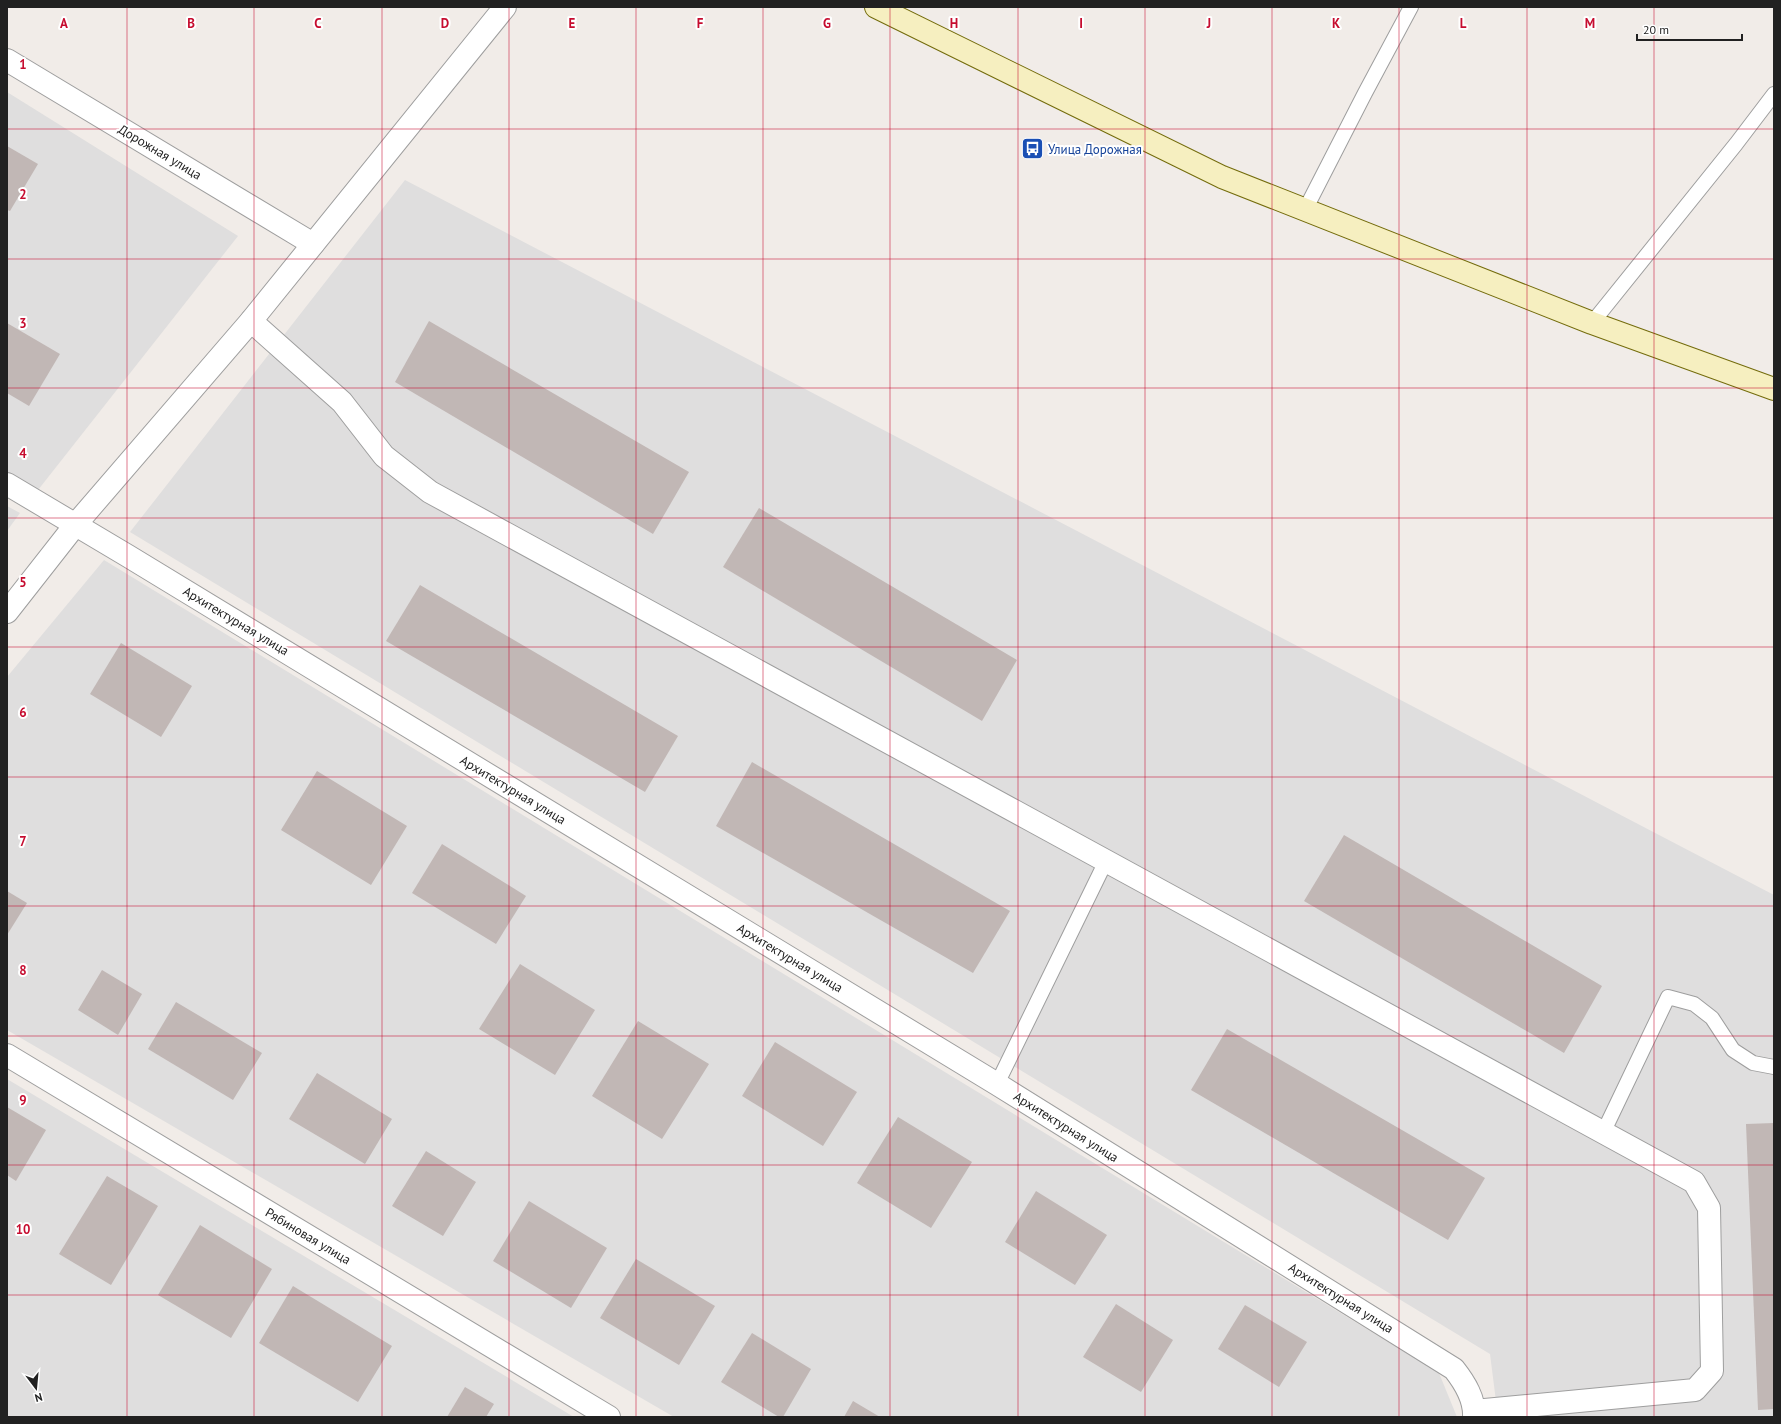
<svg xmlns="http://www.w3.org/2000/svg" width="1781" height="1424" font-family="'PT Sans',sans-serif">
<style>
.residential{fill:#dfdede}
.building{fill:#c1b7b5}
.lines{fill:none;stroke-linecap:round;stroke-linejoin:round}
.lane-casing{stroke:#9e9e9e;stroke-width:16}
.street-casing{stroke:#9e9e9e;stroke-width:24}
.secondary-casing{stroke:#746c0c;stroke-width:24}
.lane{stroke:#fff;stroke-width:14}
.street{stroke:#fff;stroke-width:22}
.secondary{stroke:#f6efc0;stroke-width:22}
.grid{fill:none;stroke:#c60c2f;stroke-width:1;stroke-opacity:0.55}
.labels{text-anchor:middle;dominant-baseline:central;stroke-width:4;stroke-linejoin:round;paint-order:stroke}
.transit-label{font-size:13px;fill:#164399;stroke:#fff;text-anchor:start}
.street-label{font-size:13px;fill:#212121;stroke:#fff}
.grid-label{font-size:13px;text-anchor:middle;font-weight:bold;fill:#c60c2f;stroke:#fff;stroke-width:4;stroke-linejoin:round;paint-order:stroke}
</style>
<rect width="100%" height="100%" fill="#f1ece8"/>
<g class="residential">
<polygon points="7,92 238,236 38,490 7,472"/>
<polygon points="405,180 1774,895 1774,1417 1498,1417 1490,1354 130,532"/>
<polygon points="7,506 20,513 7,531"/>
<polygon points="104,560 1439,1373 1457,1417 674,1417 7,1030 7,677"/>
<polygon points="7,1079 574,1417 7,1417"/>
</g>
<g class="building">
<polygon points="7,146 38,164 10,211 7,210"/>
<polygon points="429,321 689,472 653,534 395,382"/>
<polygon points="7,323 60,354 29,406 7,393"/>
<polygon points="759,508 1017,660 982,721 723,567"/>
<polygon points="420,585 678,736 645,792 386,641"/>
<polygon points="121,643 192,686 161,737 90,694"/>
<polygon points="752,762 1010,911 973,973 716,826"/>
<polygon points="317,771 407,826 371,885 281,830"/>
<polygon points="1344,835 1602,986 1564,1053 1304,901"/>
<polygon points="442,844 526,896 496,944 412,893"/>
<polygon points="7,891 27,903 7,935"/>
<polygon points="520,964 595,1010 555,1075 479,1029"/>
<polygon points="102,970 142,994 118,1035 78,1010"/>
<polygon points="176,1002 262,1053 233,1100 148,1049"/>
<polygon points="638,1021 709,1064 662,1139 592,1096"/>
<polygon points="1227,1029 1485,1178 1448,1240 1191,1090"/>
<polygon points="775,1042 857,1092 823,1146 742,1096"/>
<polygon points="317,1073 392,1119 365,1164 289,1119"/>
<polygon points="7,1107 46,1130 16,1181 7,1175"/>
<polygon points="898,1117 972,1162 931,1228 857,1183"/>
<polygon points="1774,1123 1774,1409 1758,1410 1746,1124"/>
<polygon points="426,1151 476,1182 443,1236 392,1206"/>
<polygon points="107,1176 158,1206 111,1285 59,1254"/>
<polygon points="1036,1191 1107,1235 1075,1285 1005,1242"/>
<polygon points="529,1201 607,1248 571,1308 493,1261"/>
<polygon points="200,1225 272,1269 231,1338 158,1295"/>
<polygon points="636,1259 715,1306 679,1365 600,1318"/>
<polygon points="293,1286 392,1346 358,1402 259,1343"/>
<polygon points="1116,1304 1173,1340 1141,1392 1083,1357"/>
<polygon points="1245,1305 1307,1342 1279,1387 1218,1349"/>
<polygon points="752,1333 811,1369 783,1417 779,1417 721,1382"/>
<polygon points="465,1387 494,1404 486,1417 447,1417"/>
<polygon points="853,1401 880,1417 844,1417"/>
</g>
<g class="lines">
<defs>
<g id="lane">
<polyline points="1305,210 1365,93 1411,7"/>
<polyline points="1592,323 1736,144 1774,94"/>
<polyline points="997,1084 1106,861"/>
<polyline points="1603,1133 1668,997 1694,1004 1712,1018 1733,1050 1753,1063 1774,1067"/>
</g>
<g id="street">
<polyline points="7,60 313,244"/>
<polyline points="251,321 342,402 384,456 430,492 1694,1182 1709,1208 1712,1371 1695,1390 1474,1411"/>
<path d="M7 484 128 556 997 1084 1454 1369C1465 1383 1475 1399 1474 1417"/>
<polyline points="7,612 76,524 251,321 505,7"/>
<polyline points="7,1055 609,1417"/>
</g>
<polyline id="secondary" points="876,7 1222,177 1592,323 1774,389"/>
</defs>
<use href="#lane" class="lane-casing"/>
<use href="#street" class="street-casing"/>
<use href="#secondary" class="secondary-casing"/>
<use href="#lane" class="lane"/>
<use href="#street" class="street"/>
<use href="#secondary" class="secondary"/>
</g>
<path class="grid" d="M127 7V1417M254 7V1417M382 7V1417M509 7V1417M636 7V1417M763 7V1417M890 7V1417M1018 7V1417M1145 7V1417M1272 7V1417M1399 7V1417M1527 7V1417M1654 7V1417M7 129H1774M7 259H1774M7 388H1774M7 518H1774M7 647H1774M7 777H1774M7 906H1774M7 1036H1774M7 1165H1774M7 1295H1774"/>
<defs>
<symbol id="bus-square" viewBox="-11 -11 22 22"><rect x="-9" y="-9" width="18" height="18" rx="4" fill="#1a4fb4" stroke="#fff"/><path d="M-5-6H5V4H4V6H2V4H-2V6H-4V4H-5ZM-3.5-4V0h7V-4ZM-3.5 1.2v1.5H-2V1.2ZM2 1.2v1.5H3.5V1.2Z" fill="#fff"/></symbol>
</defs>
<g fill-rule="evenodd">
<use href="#bus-square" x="1020" y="136" width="25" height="25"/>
</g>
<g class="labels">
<g class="transit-label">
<text x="1048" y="149">Улица Дорожная</text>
</g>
<g class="street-label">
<text transform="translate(160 152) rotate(31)">Дорожная улица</text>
<text transform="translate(236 621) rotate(31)">Архитектурная улица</text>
<text transform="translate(513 790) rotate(31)">Архитектурная улица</text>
<text transform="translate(790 958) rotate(31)">Архитектурная улица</text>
<text transform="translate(1066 1127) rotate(32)">Архитектурная улица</text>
<text transform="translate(308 1236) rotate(31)">Рябиновая улица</text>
<text transform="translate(1341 1298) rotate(32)">Архитектурная улица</text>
</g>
</g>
<g class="grid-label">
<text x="64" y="28">A</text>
<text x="191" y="28">B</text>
<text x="318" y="28">C</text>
<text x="445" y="28">D</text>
<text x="572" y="28">E</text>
<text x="700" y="28">F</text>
<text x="827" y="28">G</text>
<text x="954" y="28">H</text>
<text x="1081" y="28">I</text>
<text x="1209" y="28">J</text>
<text x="1336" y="28">K</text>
<text x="1463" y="28">L</text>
<text x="1590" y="28">M</text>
<text x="23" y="69">1</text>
<text x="23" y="199">2</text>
<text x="23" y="328">3</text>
<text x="23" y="458">4</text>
<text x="23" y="587">5</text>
<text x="23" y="717">6</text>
<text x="23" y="846">7</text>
<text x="23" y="975">8</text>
<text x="23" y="1105">9</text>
<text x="23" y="1234">10</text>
</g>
<rect width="1781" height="1424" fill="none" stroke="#212121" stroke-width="16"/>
<g transform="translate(36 1388) rotate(164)" stroke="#ffffff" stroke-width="3" paint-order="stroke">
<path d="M0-3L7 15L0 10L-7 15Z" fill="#212121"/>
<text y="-6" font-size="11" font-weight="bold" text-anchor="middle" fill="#212121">N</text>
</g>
<path d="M1637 34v6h105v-6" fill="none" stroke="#212121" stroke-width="2"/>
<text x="1643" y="34" font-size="12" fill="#212121" stroke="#ffffff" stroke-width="3" paint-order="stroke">20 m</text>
</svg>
